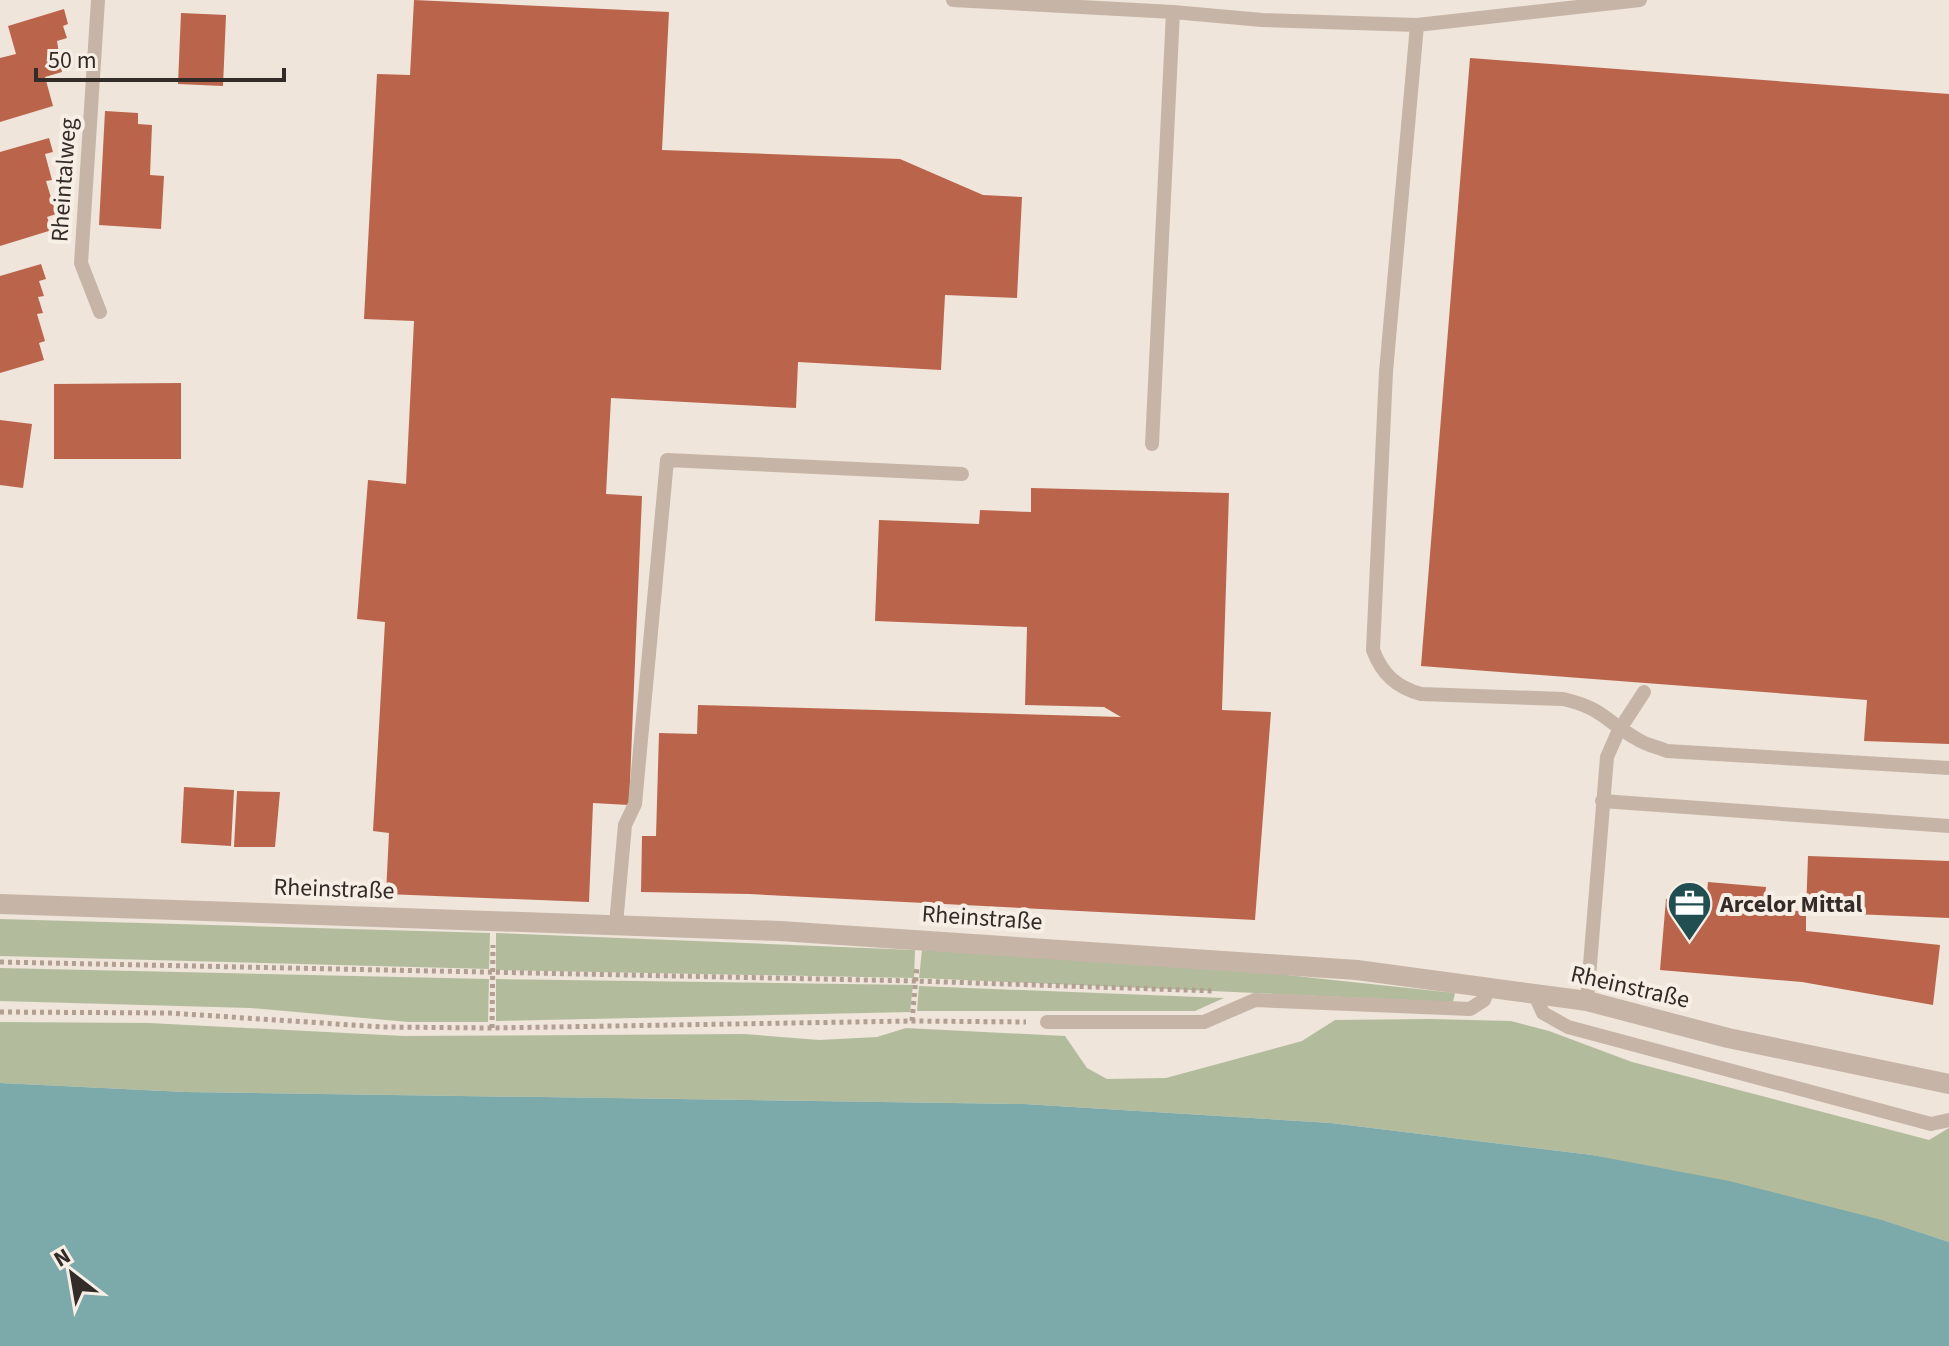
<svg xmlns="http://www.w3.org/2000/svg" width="1949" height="1346" font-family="'Source Sans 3',sans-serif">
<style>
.green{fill:#b2bc9c}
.water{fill:#7ca9a9}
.building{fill:#bb644c}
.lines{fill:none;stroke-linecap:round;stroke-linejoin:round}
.path{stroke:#b19f92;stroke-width:5;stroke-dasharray:4 4;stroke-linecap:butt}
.lane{stroke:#c6b4a7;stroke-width:14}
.street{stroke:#c6b4a7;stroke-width:20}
.labels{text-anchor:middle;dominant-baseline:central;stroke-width:8;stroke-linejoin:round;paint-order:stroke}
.street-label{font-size:24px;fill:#332b27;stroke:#f7efe6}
.poi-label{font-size:24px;font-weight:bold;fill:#332b27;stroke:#f7efe6;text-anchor:start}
</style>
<rect width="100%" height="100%" fill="#efe5da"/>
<g class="green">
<polygon points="0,919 490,933 489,969 0,956"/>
<polygon points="496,933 915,950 914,978 496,970"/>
<polygon points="922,950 1231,969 1455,993 1453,1002 919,978"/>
<polygon points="0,968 489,979 488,1022 409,1022 250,1008 0,1001"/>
<polygon points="496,979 913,985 910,1012 496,1021"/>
<polygon points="919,986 1224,998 1195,1011 917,1011"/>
<polygon points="1430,1019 1511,1021 1549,1031 1632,1062 1929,1140 1949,1128 1949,1242 1881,1220 1592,1155 1331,1123 1024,1104 185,1092 0,1083 0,1022 149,1023 404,1036 744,1034 819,1040 877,1037 906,1028 1065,1036 1087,1068 1107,1079 1166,1078 1302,1041 1335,1020"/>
</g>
<polygon class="water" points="0,1083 185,1092 1024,1104 1331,1123 1592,1155 1729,1181 1882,1220 1949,1242 1949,1346 0,1346"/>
<g class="building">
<polygon points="414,0 669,12 662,150 900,159 983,195 1022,197 1017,298 945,295 941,370 798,362 796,408 611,398 606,494 642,496 629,805 593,803 589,902 386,894 389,833 373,831 385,622 357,619 368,480 406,484 414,321 364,319 377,74 410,75"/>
<polygon points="64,9 68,24 63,26 67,38 57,41 62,72 45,77 53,106 0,122 0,58 16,54 8,26"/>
<polygon points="181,13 226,15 223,86 178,84"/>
<polygon points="1470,58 1949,94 1949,744 1864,741 1867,700 1421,666"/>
<polygon points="105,111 138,113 138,124 152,125 150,175 164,176 161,229 99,225"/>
<polygon points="49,138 53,152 45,154 52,180 46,181 56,214 47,217 52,230 0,246 0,152"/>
<polygon points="41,264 46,279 39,281 44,296 38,297 43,313 37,314 45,341 39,343 44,360 0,373 0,276"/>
<polygon points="181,383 181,459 54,459 54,384"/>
<polygon points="0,420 32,424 23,488 0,485"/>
<polygon points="1031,488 1229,493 1222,710 1271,712 1255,920 749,894 641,892 642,836 656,836 659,733 697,734 698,705 1121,717 1104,707 1025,705 1027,627 875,621 879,520 979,524 980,510 1031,512"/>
<polygon points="184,787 234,790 231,846 181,843"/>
<polygon points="237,791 280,792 275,847 234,847"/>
<polygon points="1808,856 1949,861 1949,918 1806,912"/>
<polygon points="1708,882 1766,887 1764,907 1806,912 1806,931 1940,945 1933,1005 1802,982 1660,970 1666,899 1706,903"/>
</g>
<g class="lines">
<g class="path">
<polyline points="0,962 916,981 1215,991"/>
<polyline points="0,1012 169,1013 383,1027 492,1028 912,1021 1026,1022"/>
<polyline points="912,1021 917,966"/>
<polyline points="492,1028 493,945"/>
</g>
<g class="lane">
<polyline points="98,0 81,263 100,312"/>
<polyline points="953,0 1173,12 1262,20 1417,25 1640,0"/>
<path d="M1417 25 1386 372 1373 650C1382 674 1396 687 1421 694L1563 699C1603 708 1605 721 1637 739 1646 745 1657 747 1667 751L1949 768"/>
<polyline points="1152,444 1173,12"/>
<polyline points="1602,801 1949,826"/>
<polyline points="616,924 625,825 635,804 667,460 962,474"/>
<polyline points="1534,993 1543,1013 1568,1027 1931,1124 1949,1120"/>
<polyline points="1587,1001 1607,757 1618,732 1644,692"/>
<polyline points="1047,1022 1204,1022 1255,1000 1470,1009 1484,1000 1489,987"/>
</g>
<polyline class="street" points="0,904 780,931 1357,970 1587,1001 1728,1038 1949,1084"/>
</g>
<defs>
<symbol id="office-pin" viewBox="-11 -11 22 30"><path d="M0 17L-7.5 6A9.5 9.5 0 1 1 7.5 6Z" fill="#214f51" stroke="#f7efe6"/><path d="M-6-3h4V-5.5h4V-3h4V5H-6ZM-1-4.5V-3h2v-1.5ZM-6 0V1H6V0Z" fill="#fff"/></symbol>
</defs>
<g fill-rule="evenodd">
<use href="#office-pin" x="1664" y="878" width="51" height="69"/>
</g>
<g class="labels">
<g class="street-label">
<text transform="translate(64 180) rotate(-86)">Rheintalweg</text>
<text transform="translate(334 889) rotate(2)">Rheinstraße</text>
<text transform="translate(982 918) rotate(4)">Rheinstraße</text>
<text transform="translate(1630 987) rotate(13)">Rheinstraße</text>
</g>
<g class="poi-label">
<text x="1720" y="904">Arcelor Mittal</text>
</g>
</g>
<g transform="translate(72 1274) rotate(329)" stroke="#f7efe6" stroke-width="6" paint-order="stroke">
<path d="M0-6L14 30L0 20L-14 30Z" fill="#332b27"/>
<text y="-12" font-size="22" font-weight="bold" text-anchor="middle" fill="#332b27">N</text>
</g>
<path d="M36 68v12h248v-12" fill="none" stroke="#332b27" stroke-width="4"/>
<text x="48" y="68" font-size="24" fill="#332b27" stroke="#f7efe6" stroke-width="6" paint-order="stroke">50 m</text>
</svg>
